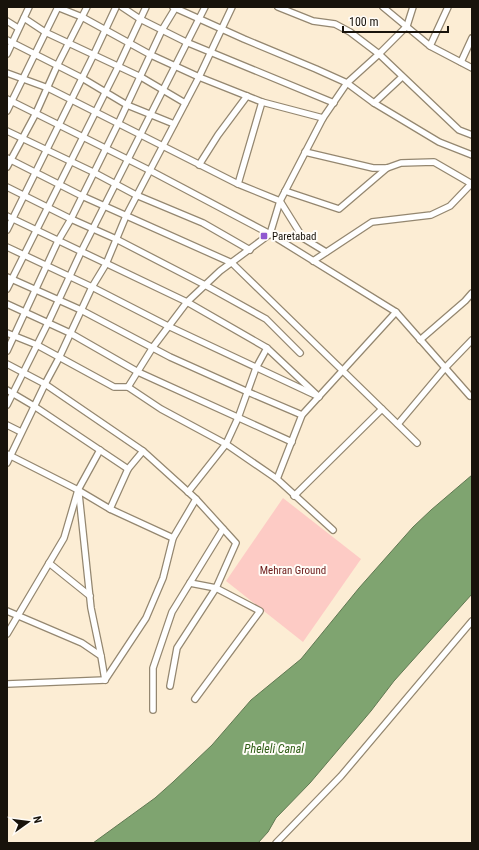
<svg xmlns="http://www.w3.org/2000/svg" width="479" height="850" font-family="'Roboto Condensed',sans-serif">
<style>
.green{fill:#fdcbc5}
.water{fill:#7fa470;stroke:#607852}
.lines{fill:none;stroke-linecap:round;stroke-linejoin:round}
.minor-casing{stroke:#948770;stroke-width:8}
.minor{stroke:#fff;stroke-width:5.5}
.poi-dot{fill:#9059d0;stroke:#fffcf7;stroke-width:1.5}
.labels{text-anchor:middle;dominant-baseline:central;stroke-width:4;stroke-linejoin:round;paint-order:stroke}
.poi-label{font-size:11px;fill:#18130b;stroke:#fffcf7;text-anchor:start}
.park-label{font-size:11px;fill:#6d1c1b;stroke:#fffcf7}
.water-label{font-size:12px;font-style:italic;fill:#2f5f17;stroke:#fffcf7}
</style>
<rect width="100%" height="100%" fill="#fcedd4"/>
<polygon class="green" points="283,498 361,559 303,642 226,581"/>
<polygon class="water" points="472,475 472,594 394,681 371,711 310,783 276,818 268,832 258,843 93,843 155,798 173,782 212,745 251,700 301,659 359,588 413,527 431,510"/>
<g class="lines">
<defs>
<g id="minor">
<polyline points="57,7 82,17 151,55 199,77 262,102 323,118"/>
<polyline points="122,7 140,19 186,42 334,103"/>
<polyline points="173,7 244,39 316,69 347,83 374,103 439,142 472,155"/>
<polyline points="278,7 313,21 335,24 350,32 379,54 459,130 472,135"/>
<polyline points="383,7 430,46"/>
<polyline points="448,7 430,46 472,68"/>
<polyline points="24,18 45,32 141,77 185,103"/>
<polyline points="7,21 18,28"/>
<polyline points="7,40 82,78 127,105 174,124"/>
<polyline points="7,54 29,7"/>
<polyline points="461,62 472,38"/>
<polyline points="7,73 48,88 238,184 280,201 303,238 326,252"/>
<polyline points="7,99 149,170 270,234 396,312 302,415 277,479"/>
<polyline points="374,103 402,77"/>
<polyline points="7,111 58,7"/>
<polyline points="7,131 93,172 136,195 203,223 250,250"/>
<polyline points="305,152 373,168 387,168 401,163 434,162 472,184"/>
<polyline points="7,158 82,196 232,263 417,443"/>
<polyline points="199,165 218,135 247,96"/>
<polyline points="7,167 36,113 57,66 87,7"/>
<polyline points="238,184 262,102"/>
<polyline points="7,187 71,219 116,239 205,285 266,319 300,353"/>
<polyline points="285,191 339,209 387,168"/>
<polyline points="7,216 187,302 267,348 319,397"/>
<polyline points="7,230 94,54 116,7"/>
<polyline points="7,247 92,287 168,326 315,395"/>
<polyline points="313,261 372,222 431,215 450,206 472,183"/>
<polyline points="7,277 81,310 170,357 248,392 302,415"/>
<polyline points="7,289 118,67 146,7"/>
<polyline points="7,304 70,333 138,372 292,442"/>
<polyline points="396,312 470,396"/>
<polyline points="7,333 37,345 114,387 128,387 161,409 226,444 277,479 333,530"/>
<polyline points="420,340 465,301 472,293"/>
<polyline points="7,351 58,241 71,219 118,124 162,30 176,7"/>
<polyline points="7,364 45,384 143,451 196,499 236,543 216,588 190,583"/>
<polyline points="128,387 153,347 187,302 220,271 270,234 280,201 323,118 347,83 379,54 407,26 413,7"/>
<polyline points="7,390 34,406 128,469 143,451"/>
<polyline points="7,405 48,323 81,252 205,7"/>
<polyline points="398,424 445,368 472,340"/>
<polyline points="7,425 21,432"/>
<polyline points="7,454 78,490 110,509 173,538"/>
<polyline points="7,463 45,384 59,358 92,287 106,264 126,216 199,77 232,7"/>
<polyline points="188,492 226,444 238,418 256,368 267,348"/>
<polyline points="79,494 91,608 101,656"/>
<polyline points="294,496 382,409"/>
<polyline points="110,509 128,469"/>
<polyline points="49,563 90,596"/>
<polyline points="7,611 82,643 101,656 105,680"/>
<polyline points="7,634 64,538 78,490 100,450"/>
<polyline points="105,680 146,618 163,578 173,538 196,499"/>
<polyline points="7,684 105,680"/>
<polyline points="170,686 177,648 216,588 260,611 195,699"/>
<polyline points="153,710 153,668 172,612 223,529"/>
<polyline points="276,843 341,776 472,621"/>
</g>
</defs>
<use href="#minor" class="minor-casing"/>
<use href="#minor" class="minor"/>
</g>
<rect class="poi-dot" x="260" y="232" width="8" height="8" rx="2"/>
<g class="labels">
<g class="poi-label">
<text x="272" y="236">Paretabad</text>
</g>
<g class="park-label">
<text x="293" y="570">Mehran Ground</text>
</g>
<g class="water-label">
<text x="274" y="749">Pheleli Canal</text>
</g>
</g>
<rect width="479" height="850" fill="none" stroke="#18130b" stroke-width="16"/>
<g transform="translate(28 822) rotate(76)" stroke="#fffcf7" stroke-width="3" paint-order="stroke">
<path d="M0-3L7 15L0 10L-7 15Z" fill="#18130b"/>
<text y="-6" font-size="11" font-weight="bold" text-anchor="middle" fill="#18130b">N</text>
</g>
<path d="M343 26v6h105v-6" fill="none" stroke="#18130b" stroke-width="2"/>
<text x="349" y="26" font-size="12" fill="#18130b" stroke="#fffcf7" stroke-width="3" paint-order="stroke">100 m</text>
</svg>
